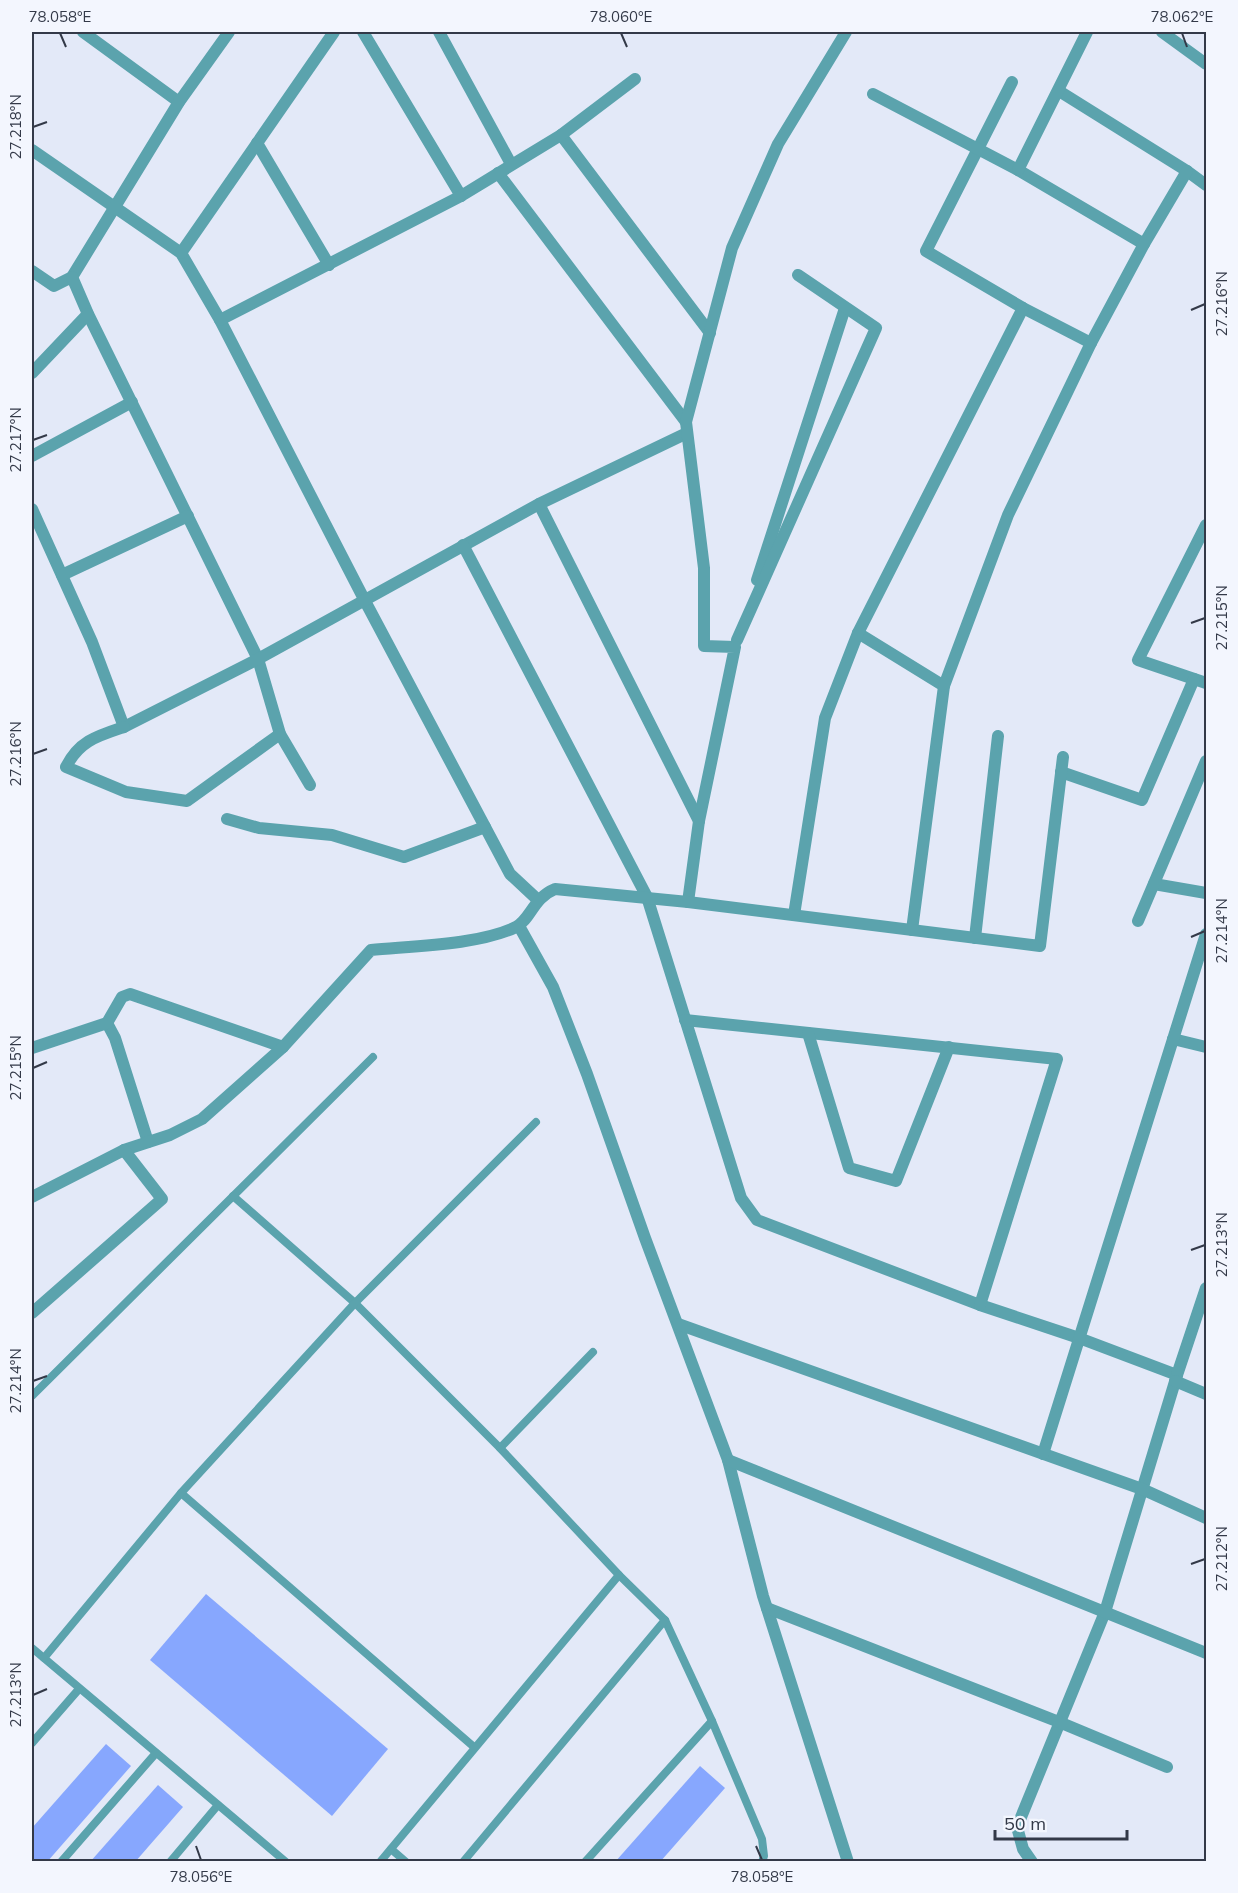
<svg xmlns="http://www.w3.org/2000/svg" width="1238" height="1893" font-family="Mulish,sans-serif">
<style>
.building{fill:#87a7fe}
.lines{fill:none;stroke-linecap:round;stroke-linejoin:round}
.lane{stroke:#5ba3ad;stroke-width:8}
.street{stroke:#5ba3ad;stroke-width:12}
.ticks{fill:none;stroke:#333948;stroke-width:2}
.neatline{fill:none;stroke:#333948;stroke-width:2}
.ticks-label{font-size:15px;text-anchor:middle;fill:#333948}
</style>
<rect width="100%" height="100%" fill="#e3e9f8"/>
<g class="building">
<polygon points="206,1594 388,1749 332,1816 150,1660"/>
<polygon points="106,1744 131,1766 47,1862 32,1862 32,1828"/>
<polygon points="700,1766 725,1788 660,1862 615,1862"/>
<polygon points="158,1785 183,1807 135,1862 90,1862"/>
</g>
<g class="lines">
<g class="lane">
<polyline points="233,1196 355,1303 500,1448 619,1575 665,1620 712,1721"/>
<polyline points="32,1396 373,1057"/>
<polyline points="500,1448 593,1352"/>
<polyline points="181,1493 474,1747"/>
<polyline points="32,1648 286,1862"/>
<polyline points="44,1658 181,1493 355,1303 536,1122"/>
<polyline points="32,1743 79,1689"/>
<polyline points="391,1849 406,1862"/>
<polyline points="61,1862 156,1753"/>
<polyline points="170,1862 218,1805"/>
<polyline points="380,1862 619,1575"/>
<polyline points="463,1862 665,1620"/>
<polyline points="585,1862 712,1721 762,1839 764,1856 762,1862"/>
</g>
<g class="street">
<polyline points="83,32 179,102"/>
<polyline points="363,32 461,196"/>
<polyline points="439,32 511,164"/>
<polyline points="1162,32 1206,64"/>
<polyline points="1012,82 926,251 1023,308 1091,343"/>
<polyline points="1059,91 1187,171 1206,185"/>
<polyline points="873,94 1018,170 1144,244"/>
<polyline points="561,135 710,333"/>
<polyline points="257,143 329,265"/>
<polyline points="32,150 181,253 220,320 365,601 510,874 538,900"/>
<polyline points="1018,170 1087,32"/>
<polyline points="498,173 686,422"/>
<polyline points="181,253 334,32"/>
<polyline points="32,271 54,286 72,277 179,102 229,32"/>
<polyline points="72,277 88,314 258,659 280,734 310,785"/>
<polyline points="220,320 461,196 561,135 635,79"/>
<polyline points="32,373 88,314"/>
<polyline points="32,456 132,402"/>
<polyline points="539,504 699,821"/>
<polyline points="32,509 92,642 124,727 258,659 539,504 687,433"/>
<polyline points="1206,525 1138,660 1206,683"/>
<polyline points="463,545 647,897 741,1198 757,1220 980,1305 1079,1338 1177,1375 1105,1612 1017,1827 1023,1849 1032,1862"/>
<polyline points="62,575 188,516"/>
<polyline points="757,580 845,308"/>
<polyline points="858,633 944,686 912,930"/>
<polyline points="737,640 876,328 798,275"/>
<polyline points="944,686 1008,515 1091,343 1144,244 1187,171"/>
<path d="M124 727C97 736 79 741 66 767L126 792 187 801 280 734"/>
<polyline points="1061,772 1142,800 1194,679"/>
<polyline points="227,819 259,828 332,835 404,857 485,827"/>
<polyline points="1154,884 1206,893"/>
<polyline points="688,902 699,821 735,647 704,646 704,568 686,422 732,248 778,144 846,32"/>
<polyline points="794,915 825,718 858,633 1023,308"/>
<polyline points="1138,921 1206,761"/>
<polyline points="519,926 553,987 587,1074 645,1238 728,1460 763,1596 848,1862"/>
<polyline points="975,938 998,736"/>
<polyline points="685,1020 1057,1059 980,1305"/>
<polyline points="107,1023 115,1038 148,1142"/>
<polyline points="808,1033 849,1168 896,1181 949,1047"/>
<polyline points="1173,1039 1206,1047"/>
<polyline points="32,1048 107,1023 122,997 130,994 283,1047"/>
<path d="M32 1197 124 1150 170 1135 202 1119 283 1047 371 950C413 946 479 945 516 927 531 919 533 898 555 889L688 902 1040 946 1063 757"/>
<polyline points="32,1313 162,1199 124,1150"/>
<polyline points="678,1324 1142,1489 1206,1518"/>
<polyline points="1177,1375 1206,1288"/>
<polyline points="1175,1381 1206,1394"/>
<polyline points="1043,1454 1206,934"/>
<polyline points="728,1460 1206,1653"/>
<polyline points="767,1608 1059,1722 1167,1767"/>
</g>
</g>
<path class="ticks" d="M60 33 66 47M621 33 627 47M1182 33 1187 47M33 127 47 122M1191 310 1205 304M33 440 47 435M1191 623 1205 618M33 754 47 749M1191 937 1205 931M33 1068 47 1062M1191 1250 1205 1245M33 1381 47 1376M1191 1564 1205 1559M33 1695 47 1689M196 1846 201 1860M756 1846 762 1860"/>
<rect width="1238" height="1893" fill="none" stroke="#f3f6fe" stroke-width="66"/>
<path d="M995 1830v9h132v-9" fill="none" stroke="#333948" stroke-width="3"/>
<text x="1004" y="1830" font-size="18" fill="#333948" stroke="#f3f6fe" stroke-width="4.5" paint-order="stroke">50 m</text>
<rect x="33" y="33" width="1172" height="1827" class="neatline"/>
<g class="ticks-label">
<text x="60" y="22">78.058°E</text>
<text x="621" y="22">78.060°E</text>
<text x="1182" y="22">78.062°E</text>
<text transform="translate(16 127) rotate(-90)" y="5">27.218°N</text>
<text transform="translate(1222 304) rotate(-90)" y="5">27.216°N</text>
<text transform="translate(16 440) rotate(-90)" y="5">27.217°N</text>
<text transform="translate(1222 618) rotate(-90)" y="5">27.215°N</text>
<text transform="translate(16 754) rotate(-90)" y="5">27.216°N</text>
<text transform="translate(1222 931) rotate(-90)" y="5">27.214°N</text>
<text transform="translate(16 1068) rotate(-90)" y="5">27.215°N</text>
<text transform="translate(1222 1245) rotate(-90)" y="5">27.213°N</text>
<text transform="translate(16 1381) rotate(-90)" y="5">27.214°N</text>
<text transform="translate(1222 1559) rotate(-90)" y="5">27.212°N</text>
<text transform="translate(16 1695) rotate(-90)" y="5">27.213°N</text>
<text x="201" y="1882">78.056°E</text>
<text x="762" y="1882">78.058°E</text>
</g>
</svg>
